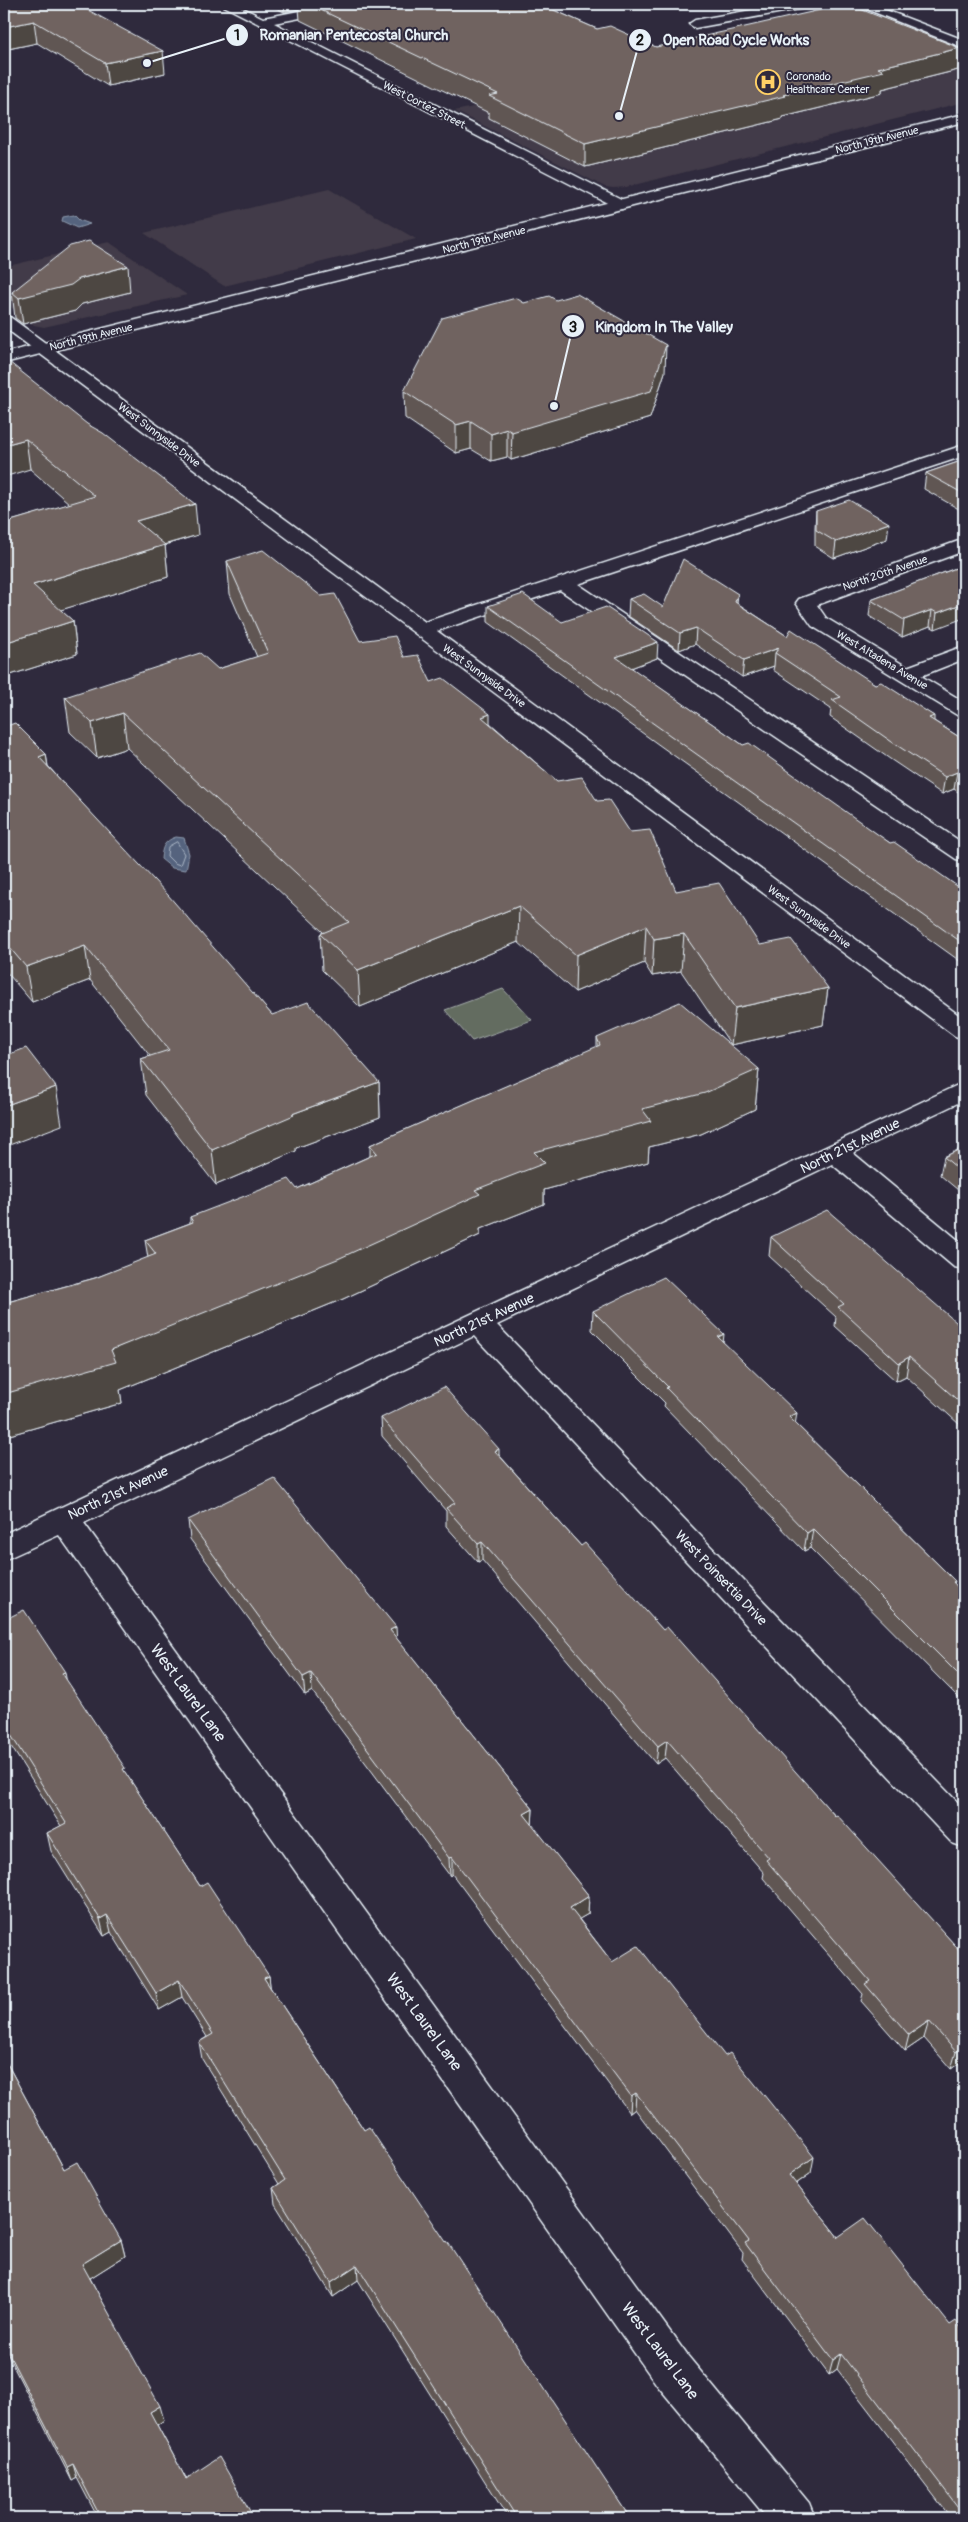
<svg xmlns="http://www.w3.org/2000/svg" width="968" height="2522" font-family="Pangolin,sans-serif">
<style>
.built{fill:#423b48}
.green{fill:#636c60;stroke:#a6aeac}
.water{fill:#54637e;stroke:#8f9caf}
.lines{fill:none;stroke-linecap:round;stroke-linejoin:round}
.shore{stroke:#adb8c7;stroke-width:1}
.minor-casing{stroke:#e8f1f8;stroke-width:3}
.major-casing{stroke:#e8f1f8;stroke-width:3}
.minor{fill:#2f2a3d;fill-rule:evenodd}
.major{fill:#2f2a3d;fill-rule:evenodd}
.wall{fill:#605653;stroke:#e8f1f8}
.shaded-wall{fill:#4e4643;stroke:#e8f1f8}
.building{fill:#706460;stroke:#e8f1f8}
.labels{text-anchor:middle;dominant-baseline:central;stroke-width:4;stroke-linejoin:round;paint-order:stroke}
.far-poi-label{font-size:11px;fill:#e8f1f8;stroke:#2f2a3d;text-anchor:start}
.far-street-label{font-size:11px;fill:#e8f1f8;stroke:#2f2a3d}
.street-label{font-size:14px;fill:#e8f1f8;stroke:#2f2a3d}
.near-street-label{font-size:16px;fill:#e8f1f8;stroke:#2f2a3d}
.leader{fill:none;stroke:#e8f1f8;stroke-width:2}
.callout-dot{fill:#e8f1f8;stroke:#2f2a3d;stroke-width:2}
.mark-label{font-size:15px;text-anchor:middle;font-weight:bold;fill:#111}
.callout-label{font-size:15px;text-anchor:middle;font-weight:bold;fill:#e8f1f8;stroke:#2f2a3d;stroke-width:4;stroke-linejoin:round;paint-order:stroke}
</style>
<rect width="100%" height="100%" fill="#2f2a3d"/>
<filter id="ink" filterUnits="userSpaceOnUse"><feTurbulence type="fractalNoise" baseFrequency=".02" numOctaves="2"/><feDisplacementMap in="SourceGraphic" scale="10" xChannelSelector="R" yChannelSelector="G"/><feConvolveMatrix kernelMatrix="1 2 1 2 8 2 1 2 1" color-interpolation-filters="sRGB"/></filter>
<g filter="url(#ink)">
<g class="built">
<polygon points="877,17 964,51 964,102 626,187 614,188 605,187 455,111"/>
<polygon points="329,189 416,239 224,286 144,233"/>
<polygon points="109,242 187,295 44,327 34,325 4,302 4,267"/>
</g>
<polygon class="green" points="503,989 532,1020 472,1041 445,1010"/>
<g class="water">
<polygon points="74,215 79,220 90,224 77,228 62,221 63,217"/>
<path d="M176 837 184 838 189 854 186 870 172 868 161 859C162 847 164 841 176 837Z"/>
</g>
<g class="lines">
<polygon class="shore" points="177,842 184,854 180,865 174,863 167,856 168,847"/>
<defs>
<g id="minor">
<polygon points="220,4 235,4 263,18 336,4 359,4 353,8 274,23 627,202 629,205 622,209 617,208"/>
<polygon points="786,4 811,4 805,8 695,28 689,24 695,20"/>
<polygon points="854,4 870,4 964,40 964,48"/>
<polygon points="4,315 10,317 425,622 964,445 964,456 578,584 964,844 964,861 956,859 560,590 437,631 964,1019 964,1039 955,1036 4,327"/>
<polygon points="964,539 964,551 817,605 826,618 907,667 964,646 964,659 921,676 964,702 964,717 957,715 812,626 796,603 799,599"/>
<polygon points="964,1082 964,1100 853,1153 964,1245 964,1269 954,1267 832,1164 497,1325 964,1809 964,1847 952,1843 474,1336 84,1523 687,2355 809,2503 815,2518 767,2518 657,2385 59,1535 4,1560 4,1534"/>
</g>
<polygon id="major" points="964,114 964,122 468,248 4,363 4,353"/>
</defs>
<use href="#minor" class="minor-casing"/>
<use href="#major" class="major-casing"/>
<use href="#minor" class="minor"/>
<use href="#major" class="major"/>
</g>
<g class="wall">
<polygon points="4,4 165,73 108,86 37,43 8,49 4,47"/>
<polygon points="268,4 540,4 597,29 656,47 958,70 882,89 882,93 783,117 783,119 585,167 489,118 489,113 300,20 299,9 284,12"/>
<polygon points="12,292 130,292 82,304 75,311 23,324 15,318"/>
<polygon points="524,303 665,372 650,418 511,460 507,457 491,461 471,449 456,453 405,418 404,391"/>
<polygon points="4,358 198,535 165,545 168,577 60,610 73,621 77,654 4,677 4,523 70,504 30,469"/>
<polygon points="964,460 964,512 924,489 926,473"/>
<polygon points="816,511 887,539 834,558 815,546 815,527"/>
<polygon points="227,561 360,641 404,657 431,682 490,723 557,781 597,801 630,832 676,891 760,945 828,988 823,1025 731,1045 681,971 652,976 644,963 575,992 518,942 360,1007 322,970 320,934 323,932 127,748 97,758 70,732 65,697 218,669 257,657 230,594"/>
<polygon points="964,565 935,629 930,626 902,637 869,616 871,600"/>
<polygon points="738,594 737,603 787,636 934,716 934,721 964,740 964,796 954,789 942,794 890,759 830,717 831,709 773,670 774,666 742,677 695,644 679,650 628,616 629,599 663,607"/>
<polygon points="488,606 562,622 657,658 631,668 743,745 890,843 960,888 964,886 964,964 488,622"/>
<polygon points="4,727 46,754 48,766 272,1015 379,1082 380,1117 296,1148 296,1151 216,1185 146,1095 141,1059 150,1056 90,980 32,1002 4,969"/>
<polygon points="597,1038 759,1069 755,1109 701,1134 649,1147 648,1162 544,1190 544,1204 480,1229 480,1235 343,1299 120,1390 122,1403 6,1436 4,1431 4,1303 95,1278 148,1258 145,1240 190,1223 190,1217 297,1189 370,1156 370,1145 597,1047"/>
<polygon points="964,1147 964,1195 940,1175 944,1157"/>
<polygon points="771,1237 964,1329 964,1423 960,1425 906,1376 896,1381 835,1326 836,1317 769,1256"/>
<polygon points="593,1311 723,1342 795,1423 955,1581 954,1584 964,1594 964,1703 810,1548 804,1551 664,1406 665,1403 592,1330"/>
<polygon points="381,1418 499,1455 581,1546 663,1630 964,1955 964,2064 962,2061 951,2069 924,2038 905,2051 861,2001 863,1994 763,1878 764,1873 665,1758 656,1764 482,1560 478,1562 446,1526 446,1511 382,1436"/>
<polygon points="188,1520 396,1638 533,1809 532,1825 589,1896 588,1914 579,1919 612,1962 811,2173 796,2184 838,2237 950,2325 964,2332 964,2518 951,2518 837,2369 829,2375 742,2259 743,2253 635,2109 630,2113 452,1874 450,1876 312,1691 305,1695 190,1539"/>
<polygon points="4,1620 66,1680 126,1774 200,1886 269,1976 270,1987 364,2130 630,2518 508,2518 358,2280 333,2297 275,2204 273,2188 279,2184 202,2059 199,2042 207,2037 182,1997 159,2010 111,1932 104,1936 51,1851 47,1833 61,1826 4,1735"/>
<polygon points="4,2058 64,2169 121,2240 125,2256 90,2278 164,2420 157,2425 186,2479 254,2518 98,2518 77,2478 72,2481 11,2362 5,2347 7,2346 4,2339"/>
</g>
<g class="shaded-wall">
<polygon points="284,4 299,4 299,9 284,12"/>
<polygon points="34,21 37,43 8,49 5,27"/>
<polygon points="960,48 958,70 882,89 882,93 783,117 783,119 585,167 585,144 783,95 878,68"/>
<polygon points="163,51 165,73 108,86 105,63"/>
<polygon points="128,266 130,292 82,304 75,311 23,324 19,298 79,279"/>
<polygon points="666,345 665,372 650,418 511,460 512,432"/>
<polygon points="471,421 471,449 456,453 456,425"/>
<polygon points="507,429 507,457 491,461 491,434"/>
<polygon points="26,439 30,469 4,477 4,445"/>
<polygon points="195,504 198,535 139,552 136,521"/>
<polygon points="889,523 887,539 834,558 836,542"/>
<polygon points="165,545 168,577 38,617 33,585"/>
<polygon points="964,603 964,618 935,629 937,613"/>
<polygon points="932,610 930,626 902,637 904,620"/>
<polygon points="73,621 77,654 4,677 4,643"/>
<polygon points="696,628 695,644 679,650 680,633"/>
<polygon points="658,642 657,658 615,674 616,657"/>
<polygon points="779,648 775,653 774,666 742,677 744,660"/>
<polygon points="123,713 127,748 97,758 92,723"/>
<polygon points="490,714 490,749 482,717"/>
<polygon points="46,754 51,788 39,757"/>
<polygon points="957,772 954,789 942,794 945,777"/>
<polygon points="519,906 518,942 360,1007 358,970"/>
<polygon points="646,926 644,963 575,992 576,955"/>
<polygon points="684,934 681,971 652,976 654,939"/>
<polygon points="85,946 90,980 32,1002 26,967"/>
<polygon points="828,988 823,1025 731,1045 735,1008"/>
<polygon points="759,1069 755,1109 701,1134 649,1147 648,1162 544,1190 544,1204 480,1229 480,1235 343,1299 120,1390 122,1403 6,1436 4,1428 4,1394 111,1350 475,1190 534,1152 642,1109"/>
<polygon points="379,1082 380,1117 296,1148 296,1151 216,1185 212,1150 292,1114"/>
<polygon points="56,1087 62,1125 4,1147 4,1106"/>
<polygon points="724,1334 722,1353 718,1337"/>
<polygon points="909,1357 906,1376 896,1381 899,1363"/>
<polygon points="964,1406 964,1422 960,1425"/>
<polygon points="797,1413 794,1431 789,1417"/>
<polygon points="499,1449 499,1467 495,1451"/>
<polygon points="813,1529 810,1548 804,1551 807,1533"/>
<polygon points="482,1542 482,1560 478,1562 478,1544"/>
<polygon points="396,1627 397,1645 390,1630"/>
<polygon points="65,1672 68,1690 62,1673"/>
<polygon points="311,1673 312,1691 305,1695 303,1677"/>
<polygon points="667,1740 665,1758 656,1764 658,1746"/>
<polygon points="533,1809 532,1827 524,1814"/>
<polygon points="452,1857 452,1874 450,1876 449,1858"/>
<polygon points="589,1896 588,1914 569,1925 570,1908"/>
<polygon points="107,1915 111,1932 104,1936 100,1919"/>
<polygon points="269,1976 271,1993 264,1978"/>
<polygon points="179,1980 182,1997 159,2010 156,1993"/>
<polygon points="929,2021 924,2038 905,2051 909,2035"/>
<polygon points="964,2046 964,2052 962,2061 951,2069 956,2052"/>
<polygon points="636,2093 635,2109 630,2113 631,2096"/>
<polygon points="814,2157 811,2173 786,2191 789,2175"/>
<polygon points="121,2240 125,2256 87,2280 82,2264"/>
<polygon points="357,2265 358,2280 333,2297 331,2282"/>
<polygon points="841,2354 837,2369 829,2375 833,2360"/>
<polygon points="160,2406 164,2420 154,2427 150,2412"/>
<polygon points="73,2464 77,2478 72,2481 67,2467"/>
</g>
<g class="building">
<polygon points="4,4 77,4 163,51 105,63 34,21 5,27 4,26"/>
<polygon points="308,4 540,4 597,29 610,26 656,47 847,4 960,48 878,68 884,71 783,95 785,96 585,144 489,96 498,94"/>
<polygon points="89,241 128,266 79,279 71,285 19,298 12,292 70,246"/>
<polygon points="577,294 666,345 651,391 512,432 507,429 491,434 471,421 456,425 404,391 442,318 516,298 524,303 549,296 556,300"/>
<polygon points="4,358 87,424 103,433 195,504 136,521 165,545 33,585 73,621 4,643 4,523 95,496 26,439 4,445"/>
<polygon points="964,460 964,494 926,473"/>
<polygon points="849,500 889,523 836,542 816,530 816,511"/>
<polygon points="263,550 321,596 335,594 360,641 395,636 404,657 418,655 431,682 443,678 490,714 482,717 557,781 582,777 597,801 609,800 630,832 650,830 676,891 719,883 760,945 791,939 828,988 735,1008 684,934 654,939 646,926 576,955 519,906 358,970 320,934 349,922 123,713 92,723 65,697 200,653 218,669 268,653 227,561"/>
<polygon points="683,559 738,594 735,602 787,636 791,629 875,684 881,682 934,716 929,718 964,740 964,776 957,772 945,777 892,742 832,700 841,697 775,653 779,648 744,660 696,628 680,633 629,599 644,594 663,607"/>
<polygon points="964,565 964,603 937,613 932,610 904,620 871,600"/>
<polygon points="523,594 562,622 606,607 658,642 616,657 743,745 749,743 890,843 894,842 960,888 964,886 964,944 488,606"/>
<polygon points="15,723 46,754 39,757 168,895 272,1015 308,1002 379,1082 292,1114 294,1115 212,1150 141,1059 169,1050 85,946 26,967 4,941 4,727"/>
<polygon points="680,1002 759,1069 705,1093 642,1109 651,1121 534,1152 545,1163 475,1190 480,1194 340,1258 111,1350 116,1362 4,1394 4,1303 95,1278 156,1254 145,1240 193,1222 190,1217 289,1179 297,1189 377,1153 370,1145 600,1045 597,1038"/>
<polygon points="26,1048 56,1087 4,1106 4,1056"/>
<polygon points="964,1147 964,1174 944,1157"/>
<polygon points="827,1210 964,1329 964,1406 909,1357 899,1363 838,1307 844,1304 771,1237"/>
<polygon points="664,1277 724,1334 718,1337 797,1413 789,1417 955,1581 953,1582 964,1594 964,1680 813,1529 807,1533 666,1388 668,1387 593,1311"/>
<polygon points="444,1387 499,1449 495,1451 581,1546 585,1543 663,1630 667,1627 835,1816 837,1815 964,1955 964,2046 956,2052 929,2021 909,2035 865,1984 870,1981 766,1860 769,1858 667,1740 658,1746 482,1542 478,1544 446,1508 455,1503 381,1418"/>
<polygon points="274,1478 396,1627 390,1630 533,1809 524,1814 589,1896 570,1908 612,1962 638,1946 725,2056 730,2053 814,2157 789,2175 838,2237 865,2218 950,2325 956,2321 964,2332 964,2515 841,2354 833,2360 745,2243 749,2241 636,2093 631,2096 452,1857 449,1858 311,1673 303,1677 188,1520"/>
<polygon points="24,1610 65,1672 62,1673 125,1768 123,1769 200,1886 207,1882 269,1976 264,1978 364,2130 369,2127 446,2242 447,2241 630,2518 517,2518 357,2265 331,2282 273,2188 285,2180 199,2042 213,2034 179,1980 156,1993 107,1915 100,1919 47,1833 66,1823 4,1724 4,1620"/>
<polygon points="4,2058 64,2169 77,2162 121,2240 82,2264 160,2406 150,2412 186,2479 219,2457 254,2518 101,2518 73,2464 67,2467 5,2347 9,2345 4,2334"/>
</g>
</g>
<defs>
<symbol id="hospital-ring" viewBox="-11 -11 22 22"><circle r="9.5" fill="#2f2a3d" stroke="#ffd166" stroke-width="1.5"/><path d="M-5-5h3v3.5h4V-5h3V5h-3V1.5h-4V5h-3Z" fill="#ffd166"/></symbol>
</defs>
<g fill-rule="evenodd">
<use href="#hospital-ring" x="754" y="68" width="28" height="28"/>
</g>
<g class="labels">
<g class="far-poi-label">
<text x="786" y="76">Coronado<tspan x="786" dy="13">Healthcare Center</tspan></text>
</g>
<g class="far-street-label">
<text transform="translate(424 105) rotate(27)">West Cortez Street</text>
<text transform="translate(877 140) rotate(-14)">North 19th Avenue</text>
<text transform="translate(484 240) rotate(-14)">North 19th Avenue</text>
<text transform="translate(91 337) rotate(-14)">North 19th Avenue</text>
<text transform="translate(159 435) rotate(37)">West Sunnyside Drive</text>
<text transform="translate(885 573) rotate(-19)">North 20th Avenue</text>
<text transform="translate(882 660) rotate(31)">West Altadena Avenue</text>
<text transform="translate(484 676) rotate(36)">West Sunnyside Drive</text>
<text transform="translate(809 917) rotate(36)">West Sunnyside Drive</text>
</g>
<g class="street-label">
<text transform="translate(850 1146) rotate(-26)">North 21st Avenue</text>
<text transform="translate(484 1320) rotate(-25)">North 21st Avenue</text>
<text transform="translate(118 1493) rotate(-25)">North 21st Avenue</text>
<text transform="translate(721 1578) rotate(46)">West Poinsettia Drive</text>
</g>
<g class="near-street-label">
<text transform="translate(188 1693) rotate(54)">West Laurel Lane</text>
<text transform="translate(424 2022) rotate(54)">West Laurel Lane</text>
<text transform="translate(660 2351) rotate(53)">West Laurel Lane</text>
</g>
</g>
<path class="leader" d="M147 63L237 35M619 116L640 40M554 406L573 326"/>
<g class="callout-dot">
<circle cx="147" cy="63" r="5"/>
<circle cx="619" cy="116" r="5"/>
<circle cx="554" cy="406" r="5"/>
<circle cx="237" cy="35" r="12"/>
<circle cx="640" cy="40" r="12"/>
<circle cx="573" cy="326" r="12"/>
</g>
<g class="mark-label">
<text x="237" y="40">1</text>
<text x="640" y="45">2</text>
<text x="573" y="332">3</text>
</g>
<g class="callout-label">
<text x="354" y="40">Romanian Pentecostal Church</text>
<text x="736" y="45">Open Road Cycle Works</text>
<text x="664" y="332">Kingdom In The Valley</text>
</g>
<rect width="968" height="2522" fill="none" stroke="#2f2a3d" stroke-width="20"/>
<rect x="10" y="10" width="948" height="2502" fill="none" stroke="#e8f1f8" stroke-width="2" filter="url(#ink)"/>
</svg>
